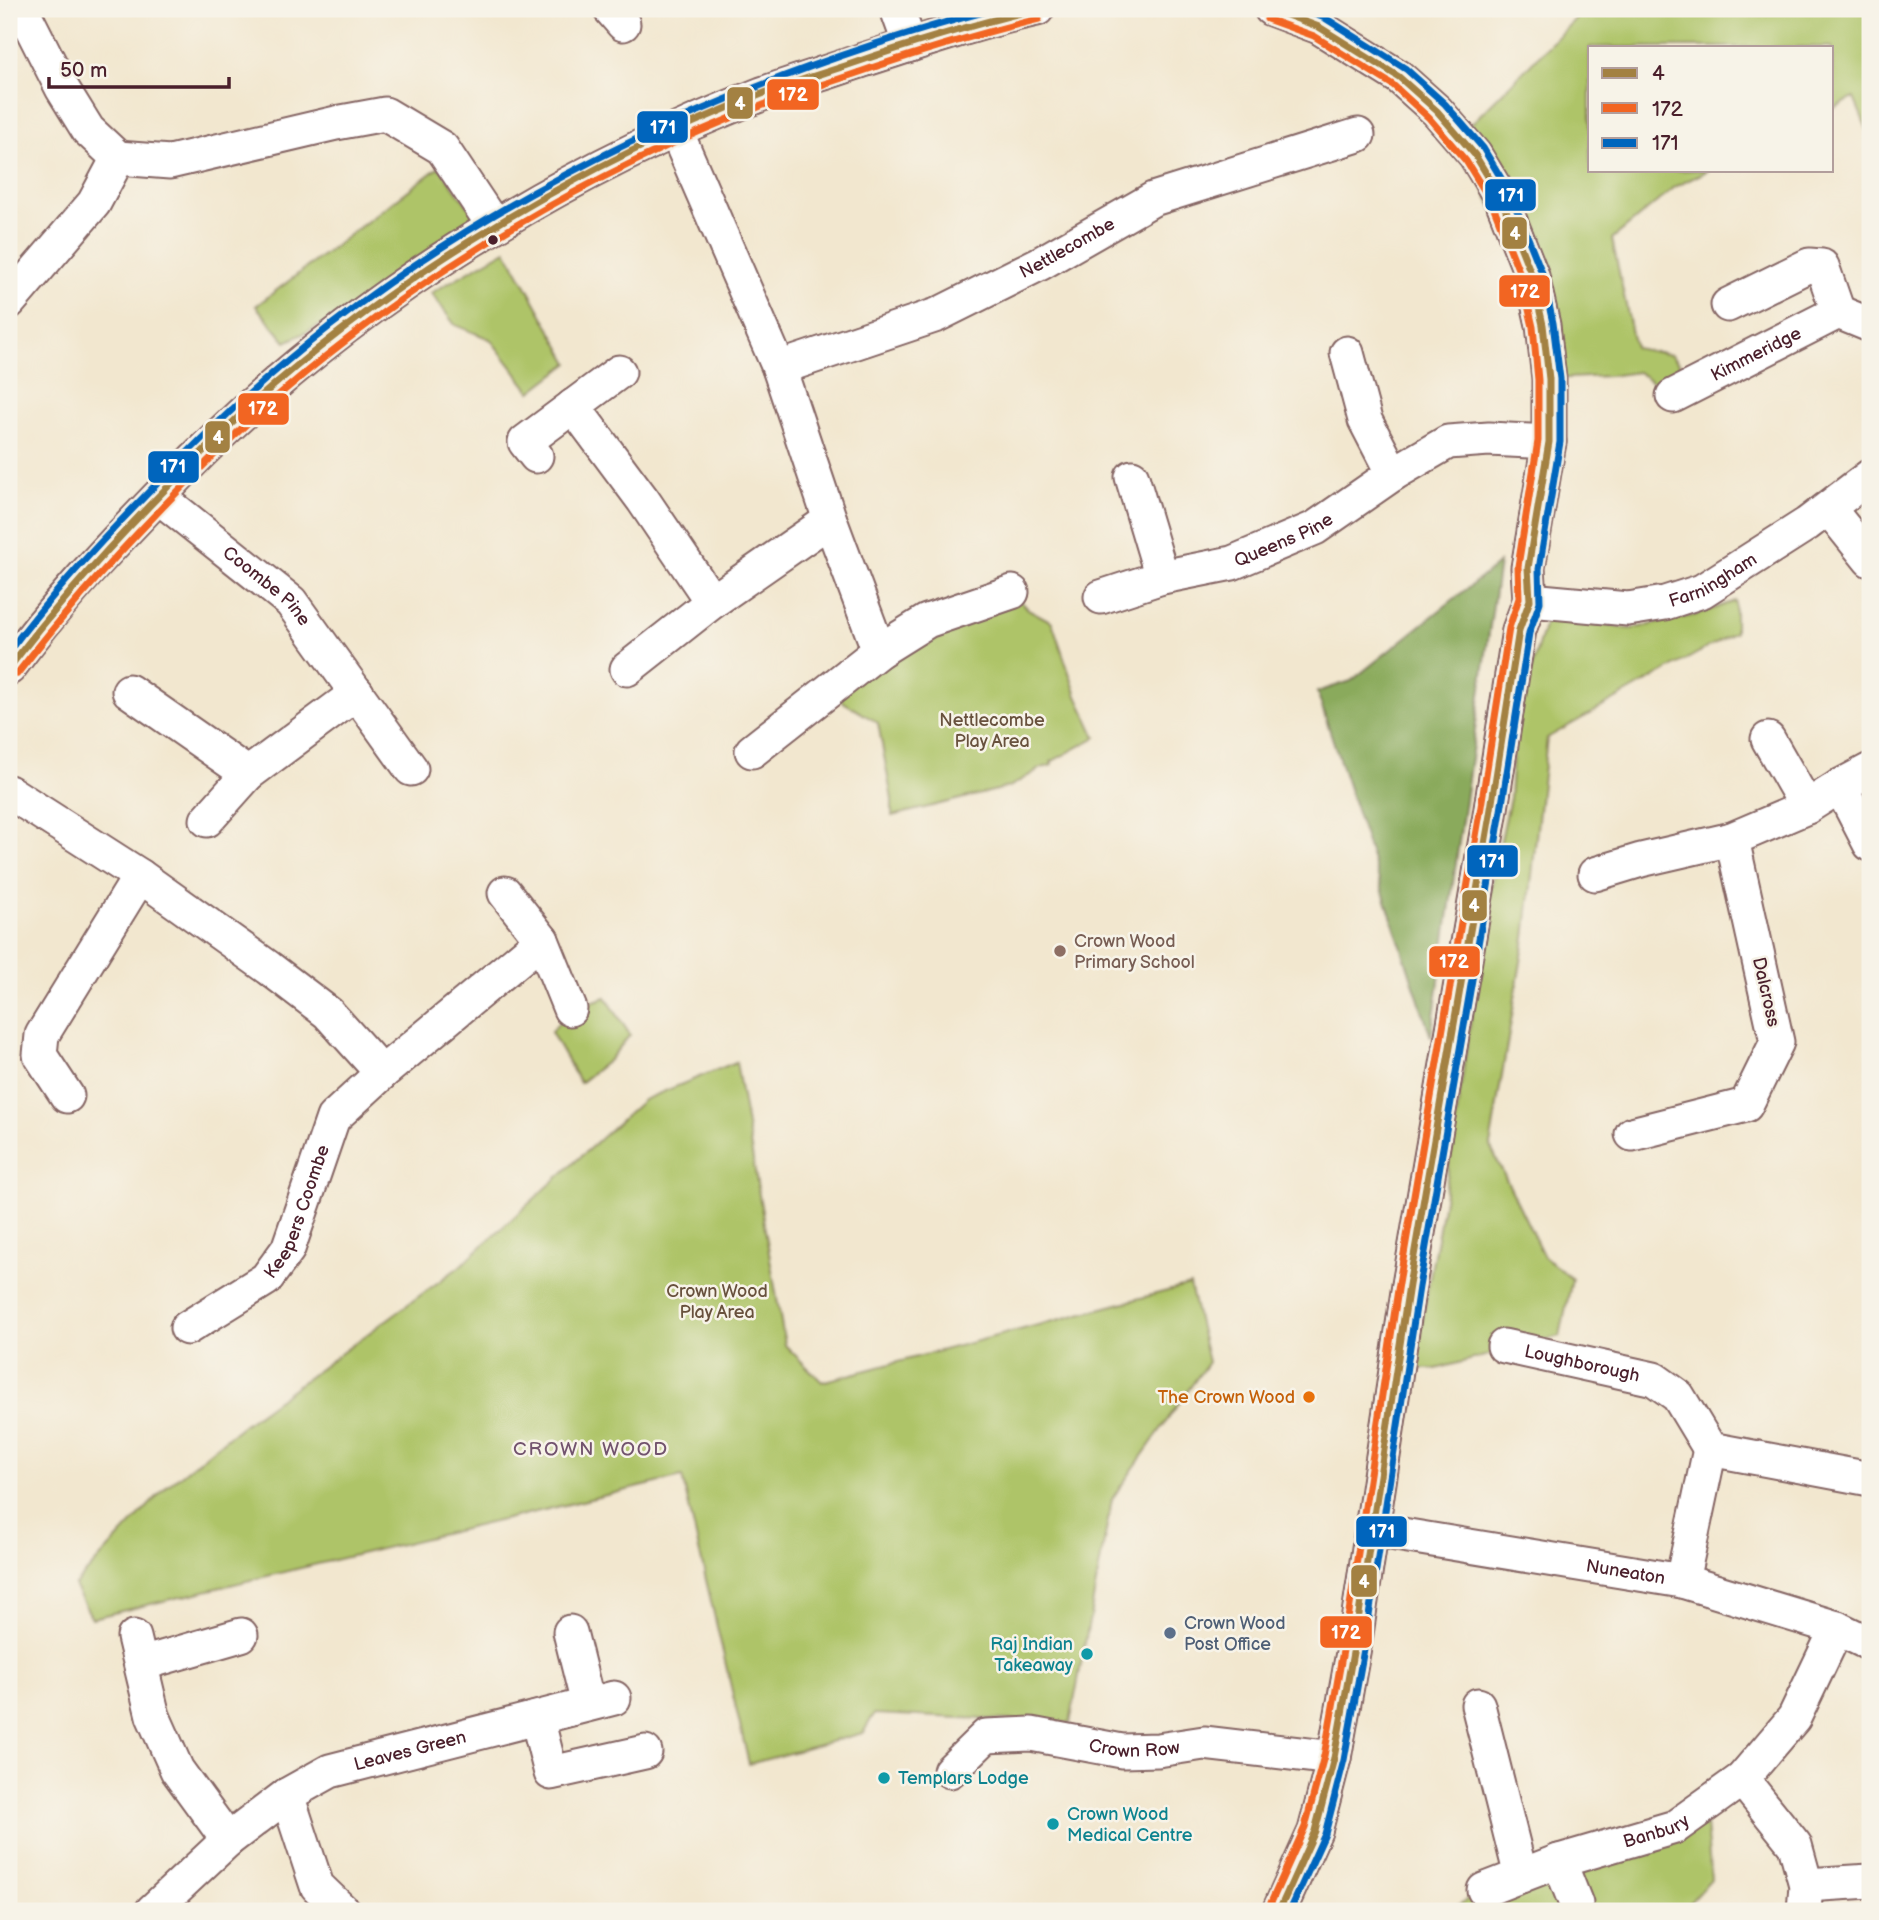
<svg xmlns="http://www.w3.org/2000/svg" width="1879" height="1920" font-family="'Balsamiq Sans',sans-serif">
<style>
.green{fill:#aec468;stroke:#7c724a;stroke-width:2}
.forest{fill:#8aaa5c;stroke:#6a6444;stroke-width:2}
.lines{fill:none;stroke-linecap:round;stroke-linejoin:round}
.minor-casing{stroke:#856564;stroke-width:37}
.minor{stroke:#fff;stroke-width:33}
.bus-1-casing{stroke:#f7f3e8;stroke-width:12}
.bus-2-casing{stroke:#f7f3e8;stroke-width:12}
.bus-3-casing{stroke:#f7f3e8;stroke-width:12}
.bus-1{stroke:#a38142;stroke-width:7}
.bus-2{stroke:#f26522;stroke-width:7}
.bus-3{stroke:#0065bd;stroke-width:7}
.bus-dot{fill:#4a1f2b;stroke:#f7f3e8;stroke-width:2.5}
.education-dot{fill:#8d6e63;stroke:#f7f3e8;stroke-width:2.5}
.food-dot{fill:#e8710a;stroke:#f7f3e8;stroke-width:2.5}
.service-dot{fill:#5c6f8a;stroke:#f7f3e8;stroke-width:2.5}
.culture-dot{fill:#0f9aa8;stroke:#f7f3e8;stroke-width:2.5}
.labels{text-anchor:middle;dominant-baseline:central;stroke-width:5;stroke-linejoin:round;paint-order:stroke}
.street-label{font-size:18px;fill:#4a1f2b;stroke:#f7f3e8}
.park-label{font-size:18px;fill:#68513d;stroke:#f7f3e8}
.education-label{font-size:18px;fill:#785e54;stroke:#f7f3e8;text-anchor:start}
.food-label{font-size:18px;fill:#c56008;stroke:#f7f3e8;text-anchor:end}
.service-label{font-size:18px;fill:#4e5e75;stroke:#f7f3e8;text-anchor:start}
.culture-label{font-size:18px;fill:#0d838f;stroke:#f7f3e8;text-anchor:start}
.neighbourhood-label{font-size:19px;letter-spacing:2px;fill:#72536e;stroke:#f7f3e8}
.line-badge{stroke:#f7f3e8;stroke-width:2.5}
.badge-label{font-size:19px;text-anchor:middle;font-weight:bold;fill:#fff}
</style>
<rect width="100%" height="100%" fill="#f7f3e8"/>
<filter id="ink" filterUnits="userSpaceOnUse"><feTurbulence type="fractalNoise" baseFrequency=".0143" numOctaves="2"/><feDisplacementMap in="SourceGraphic" scale="14" xChannelSelector="R" yChannelSelector="G"/><feConvolveMatrix kernelMatrix="1 2 1 2 8 2 1 2 1" color-interpolation-filters="sRGB"/></filter>
<filter id="wash" filterUnits="userSpaceOnUse"><feTurbulence type="fractalNoise" baseFrequency=".00686" numOctaves="4" result="noise"/><feDisplacementMap in="SourceGraphic" scale="28" xChannelSelector="R" yChannelSelector="G"/><feGaussianBlur stdDeviation="1.57" result="paint"/><feColorMatrix in="noise" values="0 0 0 0 0 0 0 0 0 0 0 0 0 0 0 0 0 1.4 0 .05"/><feComposite in="paint" operator="in"/></filter>
<g filter="url(#wash)">
<rect width="100%" height="100%" fill="#f2e7cf"/>
<g class="green">
<polygon points="1591,9 1662,9 1671,16 1665,9 1870,9 1870,136 1854,98 1832,109 1832,47 1590,47 1590,170 1709,170 1675,187 1612,239 1635,348 1671,355 1698,383 1673,396 1638,372 1609,376 1549,379 1539,307 1459,136 1582,12"/>
<polygon points="439,167 494,241 286,342 256,306"/>
<polygon points="506,250 569,363 531,392 490,339 455,325 431,293"/>
<polygon points="1012,592 1028,609 1052,622 1077,696 1096,737 1051,762 1052,765 1042,768 1009,787 892,816 892,799 878,723 827,692"/>
<polygon points="1735,601 1735,632 1547,738 1525,938 1490,1146 1544,1257 1572,1279 1560,1336 1436,1369 1413,1369 1443,1206 1490,891 1510,798 1515,724 1547,616 1631,629 1696,615"/>
<polygon points="606,997 630,1035 609,1060 580,1083 551,1032 570,1009"/>
<polygon points="736,1062 785,1345 822,1382 1190,1285 1208,1362 1112,1499 1070,1723 874,1714 863,1733 749,1764 682,1477 92,1618 74,1586 166,1487 243,1425 459,1267 643,1100"/>
<polygon points="1706,1825 1711,1879 1682,1911 1456,1911 1453,1908 1484,1890"/>
</g>
<polygon class="forest" points="1499,563 1431,1037 1317,692 1351,681"/>
</g>
<g filter="url(#ink)">
<g class="lines">
<defs>
<g id="minor">
<polyline points="22,9 62,88 88,130 118,158 170,162 336,123 385,114 442,148 494,226"/>
<polyline points="610,9 623,24"/>
<polyline points="897,9 910,45"/>
<polyline points="1271,9 1319,27 1399,77 1437,111 1475,155 1501,198 1532,276 1543,325 1549,379 1549,442 1528,568 1530,600 1519,630 1490,815 1409,1285 1354,1647 1334,1758 1315,1831 1279,1911"/>
<polyline points="676,131 779,368 830,520 879,651"/>
<polyline points="9,302 94,203 118,158"/>
<polyline points="1728,305 1809,265 1822,266 1838,312"/>
<polyline points="1347,353 1365,420 1393,474"/>
<path id="s1" d="M779 368 937 315 1041 263 1153 199 1358 135"/>
<path id="s2" d="M1673 396 1838 312 1870 325"/>
<polyline points="573,406 643,500 712,602"/>
<polyline points="536,456 525,442 619,372"/>
<polyline points="1132,477 1162,577"/>
<path id="s3" d="M159 497 291 602 411 769"/>
<polyline points="1829,509 1870,560"/>
<path id="s4" d="M1101 597 1162 577 1232 563 1315 528 1393 474 1448 442 1489 439 1549 442"/>
<path id="s5" d="M1530 600 1628 609 1665 603 1702 591 1807 524 1870 476"/>
<path d="M9 668C53 607 105 552 157 498 176 479 194 458 214 440 367 292 564 171 762 94 795 82 829 72 863 60 920 42 978 22 1037 9"/>
<polyline points="627,669 712,602 830,520"/>
<polyline points="129,691 248,774"/>
<polyline points="1768,739 1807,807"/>
<polyline points="752,751 879,651 927,621 1012,592"/>
<polyline points="1840,786 1870,844"/>
<polyline points="9,792 140,876 269,968 328,1013 382,1073"/>
<polyline points="207,820 248,774 357,693"/>
<polyline points="1595,874 1641,860 1732,839"/>
<polyline points="505,893 542,940 570,1009"/>
<polyline points="67,1096 40,1055 42,1035 140,876"/>
<polyline points="1632,1134 1746,1105 1777,1042 1732,839 1807,807 1840,786 1870,770"/>
<path id="s6" d="M187 1328 266 1279 288 1249 333 1118 382 1073 542 940"/>
<path id="s7" d="M1504 1346 1654 1379 1678 1396 1710 1449"/>
<path id="s8" d="M1372 1530 1682 1581 1837 1628 1870 1644"/>
<polyline points="1682,1581 1710,1449 1870,1479"/>
<polyline points="570,1632 588,1704"/>
<polyline points="134,1637 153,1716 177,1770 228,1840"/>
<polyline points="141,1664 241,1635"/>
<polyline points="1478,1705 1521,1876"/>
<polyline points="537,1718 551,1773 645,1752"/>
<path id="s9" d="M950 1771 986 1736 1031 1734 1122 1751 1158 1750 1204 1743 1334 1758"/>
<polyline points="1742,1779 1795,1845 1806,1885 1804,1911"/>
<polyline points="287,1795 317,1886 343,1911"/>
<polyline points="1559,1861 1576,1904"/>
<polyline points="1806,1885 1870,1881"/>
<path id="s10" d="M1484 1890 1559 1861 1675 1827 1742 1779 1794 1718 1837 1628"/>
<path id="s11" d="M152 1911 228 1840 287 1795 330 1771 614 1698"/>
</g>
</defs>
<use href="#minor" class="minor-casing"/>
<use href="#minor" class="minor"/>
<defs>
<g id="bus-1">
<polyline points="1271,9 1319,27 1399,77 1437,111 1475,155 1501,198 1532,276 1543,325 1549,379 1549,442 1528,568 1530,600 1519,630 1490,815 1409,1285 1354,1647 1334,1758 1315,1831 1279,1911"/>
<path d="M9 668C52 611 99 558 148 507 189 465 230 423 274 385 418 262 585 163 762 94 791 83 821 74 851 64 912 43 974 24 1037 9"/>
</g>
<g id="bus-2">
<polyline points="1267,19 1314,36 1393,85 1429,118 1466,161 1492,203 1522,279 1533,327 1538,380 1538,441 1518,566 1519,598 1509,628 1480,813 1399,1283 1344,1645 1324,1756 1305,1827 1269,1907"/>
<path d="M17 674C60 618 107 565 156 514 196 472 237 431 281 393 424 271 590 172 766 104 795 93 825 84 854 74 915 53 977 34 1039 19"/>
</g>
<g id="bus-3">
<path d="M9 651C50 596 96 546 144 497 202 436 263 378 330 326 527 174 755 73 994 9"/>
<polyline points="1290,1911 1325,1834 1344,1760 1364,1649 1419,1287 1500,817 1529,633 1540,602 1539,569 1560,442 1560,379 1553,323 1542,273 1510,193 1483,148 1445,104 1406,69 1325,18 1300,9"/>
</g>
</defs>
<use href="#bus-1" class="bus-1-casing"/>
<use href="#bus-2" class="bus-2-casing"/>
<use href="#bus-3" class="bus-3-casing"/>
<use href="#bus-1" class="bus-1"/>
<use href="#bus-2" class="bus-2"/>
<use href="#bus-3" class="bus-3"/>
</g>
</g>
<circle class="bus-dot" cx="493" cy="240" r="6"/>
<circle class="education-dot" cx="1060" cy="951" r="7"/>
<circle class="food-dot" cx="1309" cy="1397" r="7"/>
<circle class="service-dot" cx="1170" cy="1633" r="7"/>
<g class="culture-dot">
<circle cx="1087" cy="1654" r="7"/>
<circle cx="884" cy="1778" r="7"/>
<circle cx="1053" cy="1824" r="7"/>
</g>
<g class="labels">
<g class="street-label">
<text stroke="none"><textPath href="#s1" startOffset="313">Nettlecombe</textPath></text>
<text stroke="none"><textPath href="#s2" startOffset="93">Kimmeridge</textPath></text>
<text stroke="none"><textPath href="#s4" startOffset="192">Queens Pine</textPath></text>
<text stroke="none"><textPath href="#s5" startOffset="189">Farningham</textPath></text>
<text stroke="none"><textPath href="#s3" startOffset="140">Coombe Pine</textPath></text>
<text transform="translate(1766 992) rotate(77)">Dalcross</text>
<text stroke="none"><textPath href="#s6" startOffset="168">Keepers Coombe</textPath></text>
<text stroke="none"><textPath href="#s7" startOffset="80">Loughborough</textPath></text>
<text stroke="none"><textPath href="#s8" startOffset="257">Nuneaton</textPath></text>
<text stroke="none"><textPath href="#s9" startOffset="200">Crown Row</textPath></text>
<text stroke="none"><textPath href="#s11" startOffset="310">Leaves Green</textPath></text>
<text stroke="none"><textPath href="#s10" startOffset="182">Banbury</textPath></text>
</g>
<g class="park-label">
<text x="992" y="720">Nettlecombe<tspan x="992" dy="21">Play Area</tspan></text>
<text x="717" y="1291">Crown Wood<tspan x="717" dy="21">Play Area</tspan></text>
</g>
<g class="education-label">
<text x="1074" y="941">Crown Wood<tspan x="1074" dy="21">Primary School</tspan></text>
</g>
<g class="food-label">
<text x="1295" y="1397">The Crown Wood</text>
</g>
<g class="service-label">
<text x="1184" y="1623">Crown Wood<tspan x="1184" dy="21">Post Office</tspan></text>
</g>
<g class="culture-label">
<text x="1073" y="1644" text-anchor="end">Raj Indian<tspan x="1073" dy="21">Takeaway</tspan></text>
<text x="898" y="1778">Templars Lodge</text>
<text x="1067" y="1814">Crown Wood<tspan x="1067" dy="21">Medical Centre</tspan></text>
</g>
<g class="neighbourhood-label">
<text x="591" y="1449">CROWN WOOD</text>
</g>
</g>
<g class="line-badge">
<rect x="766" y="78" width="54" height="33" rx="7" fill="#f26522"/>
<rect x="726" y="86" width="28" height="34" rx="7" fill="#a38142"/>
<rect x="636" y="110" width="53" height="34" rx="7" fill="#0065bd"/>
<rect x="1484" y="178" width="53" height="34" rx="7" fill="#0065bd"/>
<rect x="1501" y="216" width="27" height="34" rx="7" fill="#a38142"/>
<rect x="1498" y="274" width="53" height="34" rx="7" fill="#f26522"/>
<rect x="237" y="392" width="53" height="34" rx="7" fill="#f26522"/>
<rect x="204" y="420" width="27" height="34" rx="7" fill="#a38142"/>
<rect x="147" y="450" width="53" height="34" rx="7" fill="#0065bd"/>
<rect x="1466" y="844" width="53" height="34" rx="7" fill="#0065bd"/>
<rect x="1461" y="889" width="27" height="33" rx="7" fill="#a38142"/>
<rect x="1428" y="945" width="53" height="33" rx="7" fill="#f26522"/>
<rect x="1355" y="1515" width="53" height="33" rx="7" fill="#0065bd"/>
<rect x="1350" y="1564" width="28" height="34" rx="7" fill="#a38142"/>
<rect x="1319" y="1615" width="54" height="34" rx="7" fill="#f26522"/>
</g>
<g class="badge-label">
<text x="793" y="101">172</text>
<text x="740" y="110">4</text>
<text x="663" y="134">171</text>
<text x="1511" y="202">171</text>
<text x="1515" y="240">4</text>
<text x="1525" y="298">172</text>
<text x="263" y="415">172</text>
<text x="218" y="444">4</text>
<text x="173" y="473">171</text>
<text x="1492" y="868">171</text>
<text x="1474" y="912">4</text>
<text x="1454" y="968">172</text>
<text x="1382" y="1538">171</text>
<text x="1364" y="1588">4</text>
<text x="1346" y="1639">172</text>
</g>
<rect width="1879" height="1920" fill="none" stroke="#f7f3e8" stroke-width="35"/>
<rect x="1588" y="46" width="245" height="126" fill="#f7f3e8" stroke="#b29e9c" stroke-width="2"/>
<rect x="1602" y="68" width="35" height="10" fill="#a38142" stroke="#b29e9c" stroke-width="2"/>
<text x="1652" y="80" font-size="21" fill="#4a1f2b">4</text>
<rect x="1602" y="103" width="35" height="10" fill="#f26522" stroke="#b29e9c" stroke-width="2"/>
<text x="1652" y="116" font-size="21" fill="#4a1f2b">172</text>
<rect x="1602" y="138" width="35" height="10" fill="#0065bd" stroke="#b29e9c" stroke-width="2"/>
<text x="1652" y="150" font-size="21" fill="#4a1f2b">171</text>
<path d="M49 77v10h180v-10" fill="none" stroke="#4a1f2b" stroke-width="3.5"/>
<text x="60" y="77" font-size="21" fill="#4a1f2b" stroke="#f7f3e8" stroke-width="5" paint-order="stroke">50 m</text>
</svg>
